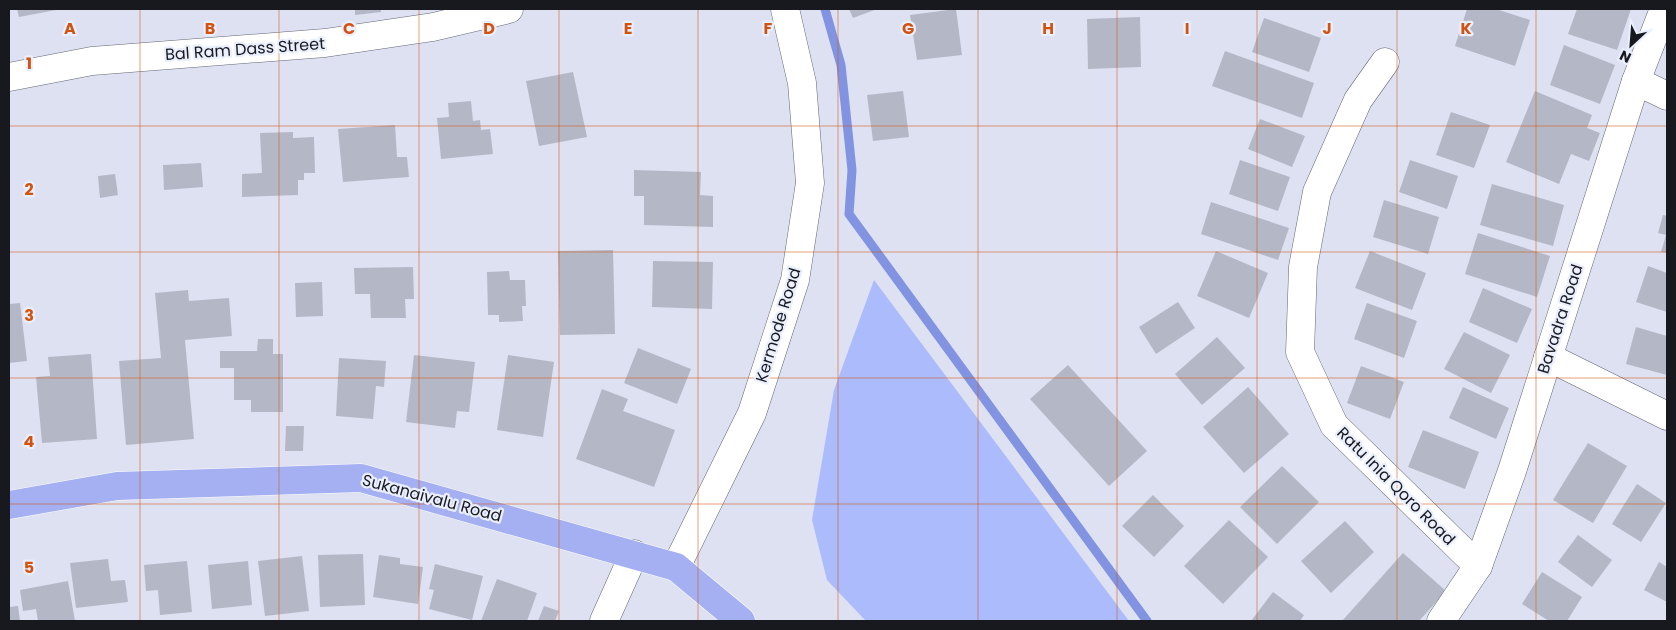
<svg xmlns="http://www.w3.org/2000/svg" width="1676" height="630" font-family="Poppins,sans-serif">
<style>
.green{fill:#abbbfb}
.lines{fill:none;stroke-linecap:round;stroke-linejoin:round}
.stream{stroke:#8193e1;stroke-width:9}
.building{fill:#b4b8c6}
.minor-casing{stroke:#636774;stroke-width:29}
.major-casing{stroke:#fff;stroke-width:29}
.minor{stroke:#fff;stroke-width:28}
.major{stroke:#a5b0f2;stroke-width:28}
.grid{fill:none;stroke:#d3530e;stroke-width:1;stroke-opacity:0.55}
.labels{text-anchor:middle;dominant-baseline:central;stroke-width:4.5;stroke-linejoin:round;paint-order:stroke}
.street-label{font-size:16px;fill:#18191f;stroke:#eaeffe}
.grid-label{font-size:16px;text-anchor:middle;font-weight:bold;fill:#d3530e;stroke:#eaeffe;stroke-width:4.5;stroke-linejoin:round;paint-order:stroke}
</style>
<rect width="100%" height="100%" fill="#dde1f1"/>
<polygon class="green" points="874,280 1129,621 866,621 827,580 812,520 834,390"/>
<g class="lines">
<polyline class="stream" points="825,9 841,65 852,170 849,214 1147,621"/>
</g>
<g class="building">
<polygon points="17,9 56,9 56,10 19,17"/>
<polygon points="355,9 381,9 381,12 355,15"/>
<polygon points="849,9 877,9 853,18"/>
<polygon points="956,9 962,55 917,60 910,15"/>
<polygon points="1467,9 1496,9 1530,20 1515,66 1455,46"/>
<polygon points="1577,9 1631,9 1617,50 1568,34"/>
<polygon points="1140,17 1141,67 1088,69 1087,19"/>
<polygon points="1264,18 1321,38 1309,72 1252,52"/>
<polygon points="1564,45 1615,65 1600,104 1550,85"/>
<polygon points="1225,51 1314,83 1302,118 1212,86"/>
<polygon points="573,72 587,137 539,146 526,81"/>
<polygon points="903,91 909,137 873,141 867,95"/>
<polygon points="1535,91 1592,115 1587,128 1600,133 1589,161 1571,154 1559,184 1506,162"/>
<polygon points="471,101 473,121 480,120 481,130 490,129 493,154 441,159 437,118 449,117 448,103"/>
<polygon points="1451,112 1490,125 1474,168 1436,155"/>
<polygon points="1260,119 1305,136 1292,167 1248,149"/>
<polygon points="395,125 397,157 407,157 409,177 343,182 338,129"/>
<polygon points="293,132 293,138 314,137 315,173 304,173 304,180 298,180 298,195 242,197 242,174 262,173 260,133"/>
<polygon points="1240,160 1290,177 1278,211 1229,194"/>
<polygon points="1410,160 1458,176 1447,209 1399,192"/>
<polygon points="201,163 203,187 164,190 163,165"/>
<polygon points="634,170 701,172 700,195 713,196 713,227 644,225 644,196 634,196"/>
<polygon points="115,174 118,195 100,198 98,176"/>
<polygon points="1492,184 1564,205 1553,246 1480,225"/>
<polygon points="1384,200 1439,217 1428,254 1373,237"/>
<polygon points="1211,202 1289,228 1278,260 1201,234"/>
<polygon points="1663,215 1667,216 1667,253 1661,252 1666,235 1658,233"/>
<polygon points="1478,233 1550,256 1537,297 1465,274"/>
<polygon points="613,250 615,334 560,335 558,251"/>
<polygon points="1216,251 1268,273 1249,318 1197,296"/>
<polygon points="1370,251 1426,273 1412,310 1355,288"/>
<polygon points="653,261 713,262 712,309 652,307"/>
<polygon points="1648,266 1667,273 1667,312 1636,302"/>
<polygon points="413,267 414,299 405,299 406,318 371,318 370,294 355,294 354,268"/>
<polygon points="509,271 510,280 525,280 526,306 522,306 523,321 499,322 499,315 488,315 487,272"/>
<polygon points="322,282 323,316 296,317 295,283"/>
<polygon points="1483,288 1532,309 1517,343 1469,322"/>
<polygon points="188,290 189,301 229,298 232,336 185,340 194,439 126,445 119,361 161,358 155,293"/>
<polygon points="1178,302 1195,328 1156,354 1139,327"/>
<polygon points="20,303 27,361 9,363 9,304"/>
<polygon points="1367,303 1417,321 1404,358 1354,339"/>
<polygon points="1636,327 1667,336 1667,375 1626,364"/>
<polygon points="1464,332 1510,355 1491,393 1444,369"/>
<polygon points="1217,337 1245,368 1202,405 1175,374"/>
<polygon points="258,339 273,339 273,354 283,354 283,412 251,412 251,400 234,400 234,368 220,368 220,351 257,351"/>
<polygon points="638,348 691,369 677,404 624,383"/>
<polygon points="91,354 97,439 42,443 36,377 50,376 48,357"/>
<polygon points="414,355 475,362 469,412 457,411 455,428 406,422"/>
<polygon points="508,355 554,362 543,437 497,430"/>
<polygon points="339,358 386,361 384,387 376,386 373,419 336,416"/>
<polygon points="1068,365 1147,451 1109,486 1030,399"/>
<polygon points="1361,366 1404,382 1390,419 1347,403"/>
<polygon points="1248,387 1289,434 1244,473 1203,427"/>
<polygon points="1463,387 1509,408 1496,439 1449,418"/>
<polygon points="602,389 628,399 623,411 675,430 654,487 576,459"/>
<polygon points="286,426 304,426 303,451 285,451"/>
<polygon points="1423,430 1479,452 1465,489 1408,467"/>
<polygon points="1588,443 1627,466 1593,523 1553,500"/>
<polygon points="1282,466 1319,502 1277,544 1240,507"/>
<polygon points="1637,484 1666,503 1641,542 1612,524"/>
<polygon points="1153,495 1184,526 1154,557 1122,526"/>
<polygon points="1229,520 1268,557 1223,604 1184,566"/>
<polygon points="1345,521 1374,552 1331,593 1301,561"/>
<polygon points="1578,535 1612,560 1592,587 1558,562"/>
<polygon points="1403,553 1446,591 1419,621 1342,621"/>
<polygon points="363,554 365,605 320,607 318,555"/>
<polygon points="379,555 400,558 400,564 423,567 418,604 373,597"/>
<polygon points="302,556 309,611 265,616 258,561"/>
<polygon points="108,559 111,581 125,580 128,602 76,608 70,563"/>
<polygon points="187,561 192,612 160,615 158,590 146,591 144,565"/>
<polygon points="248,561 252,605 212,609 208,565"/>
<polygon points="1659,562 1667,567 1667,602 1644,590"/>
<polygon points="435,564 483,576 472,620 429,609 434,590 429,589"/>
<polygon points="1542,572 1582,597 1567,621 1549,621 1522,604"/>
<polygon points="497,579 537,593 527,621 481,621"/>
<polygon points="68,581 75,621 38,621 36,609 23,611 20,590"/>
<polygon points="1273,592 1304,615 1300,621 1251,621"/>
<polygon points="18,606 20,621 9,621 9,607"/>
<polygon points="544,606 559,611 555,621 538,621"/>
</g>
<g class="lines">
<defs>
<g id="minor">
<polyline points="1385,62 1358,100 1317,192 1303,267 1300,352 1334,425 1478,566"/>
<polyline points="9,77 92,61 325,43 433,27 509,9"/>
<polyline points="1636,81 1667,96"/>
<polyline points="1548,357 1667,416"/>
<polyline points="676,567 752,413 795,280 810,183 802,83 785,9"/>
<polyline points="604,621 634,554"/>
<polyline points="1441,621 1478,566 1512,471 1636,81 1664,9"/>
</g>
<polyline id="major" points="9,505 117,486 361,478 676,567 741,621"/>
</defs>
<use href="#minor" class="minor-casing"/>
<use href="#major" class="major-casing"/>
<use href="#minor" class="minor"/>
<use href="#major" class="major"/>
</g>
<path class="grid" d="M140 9V621M279 9V621M419 9V621M559 9V621M698 9V621M838 9V621M978 9V621M1117 9V621M1257 9V621M1397 9V621M1536 9V621M9 126H1667M9 252H1667M9 378H1667M9 504H1667"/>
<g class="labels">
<g class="street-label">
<text transform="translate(245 49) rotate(-4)">Bal Ram Dass Street</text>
<text transform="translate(1560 319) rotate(-72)">Bavadra Road</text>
<text transform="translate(778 325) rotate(-73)">Kermode Road</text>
<text transform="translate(1396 486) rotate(45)">Ratu Inia Qoro Road</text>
<text transform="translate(432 498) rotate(15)">Sukanaivalu Road</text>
</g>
</g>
<g class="grid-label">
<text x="70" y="34">A</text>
<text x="210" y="34">B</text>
<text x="349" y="34">C</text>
<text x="489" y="34">D</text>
<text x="628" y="34">E</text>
<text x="768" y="34">F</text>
<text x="908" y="34">G</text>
<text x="1048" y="34">H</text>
<text x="1187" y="34">I</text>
<text x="1327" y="34">J</text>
<text x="1466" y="34">K</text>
<text x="29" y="69">1</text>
<text x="29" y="195">2</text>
<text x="29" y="321">3</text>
<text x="29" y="447">4</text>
<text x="29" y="573">5</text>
</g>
<rect width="1676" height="630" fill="none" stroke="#18191f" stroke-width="20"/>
<g transform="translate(1631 45) rotate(206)" stroke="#eaeffe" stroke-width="4" paint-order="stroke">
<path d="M0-4L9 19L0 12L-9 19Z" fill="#18191f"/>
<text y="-8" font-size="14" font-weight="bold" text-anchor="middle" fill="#18191f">N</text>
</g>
</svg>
